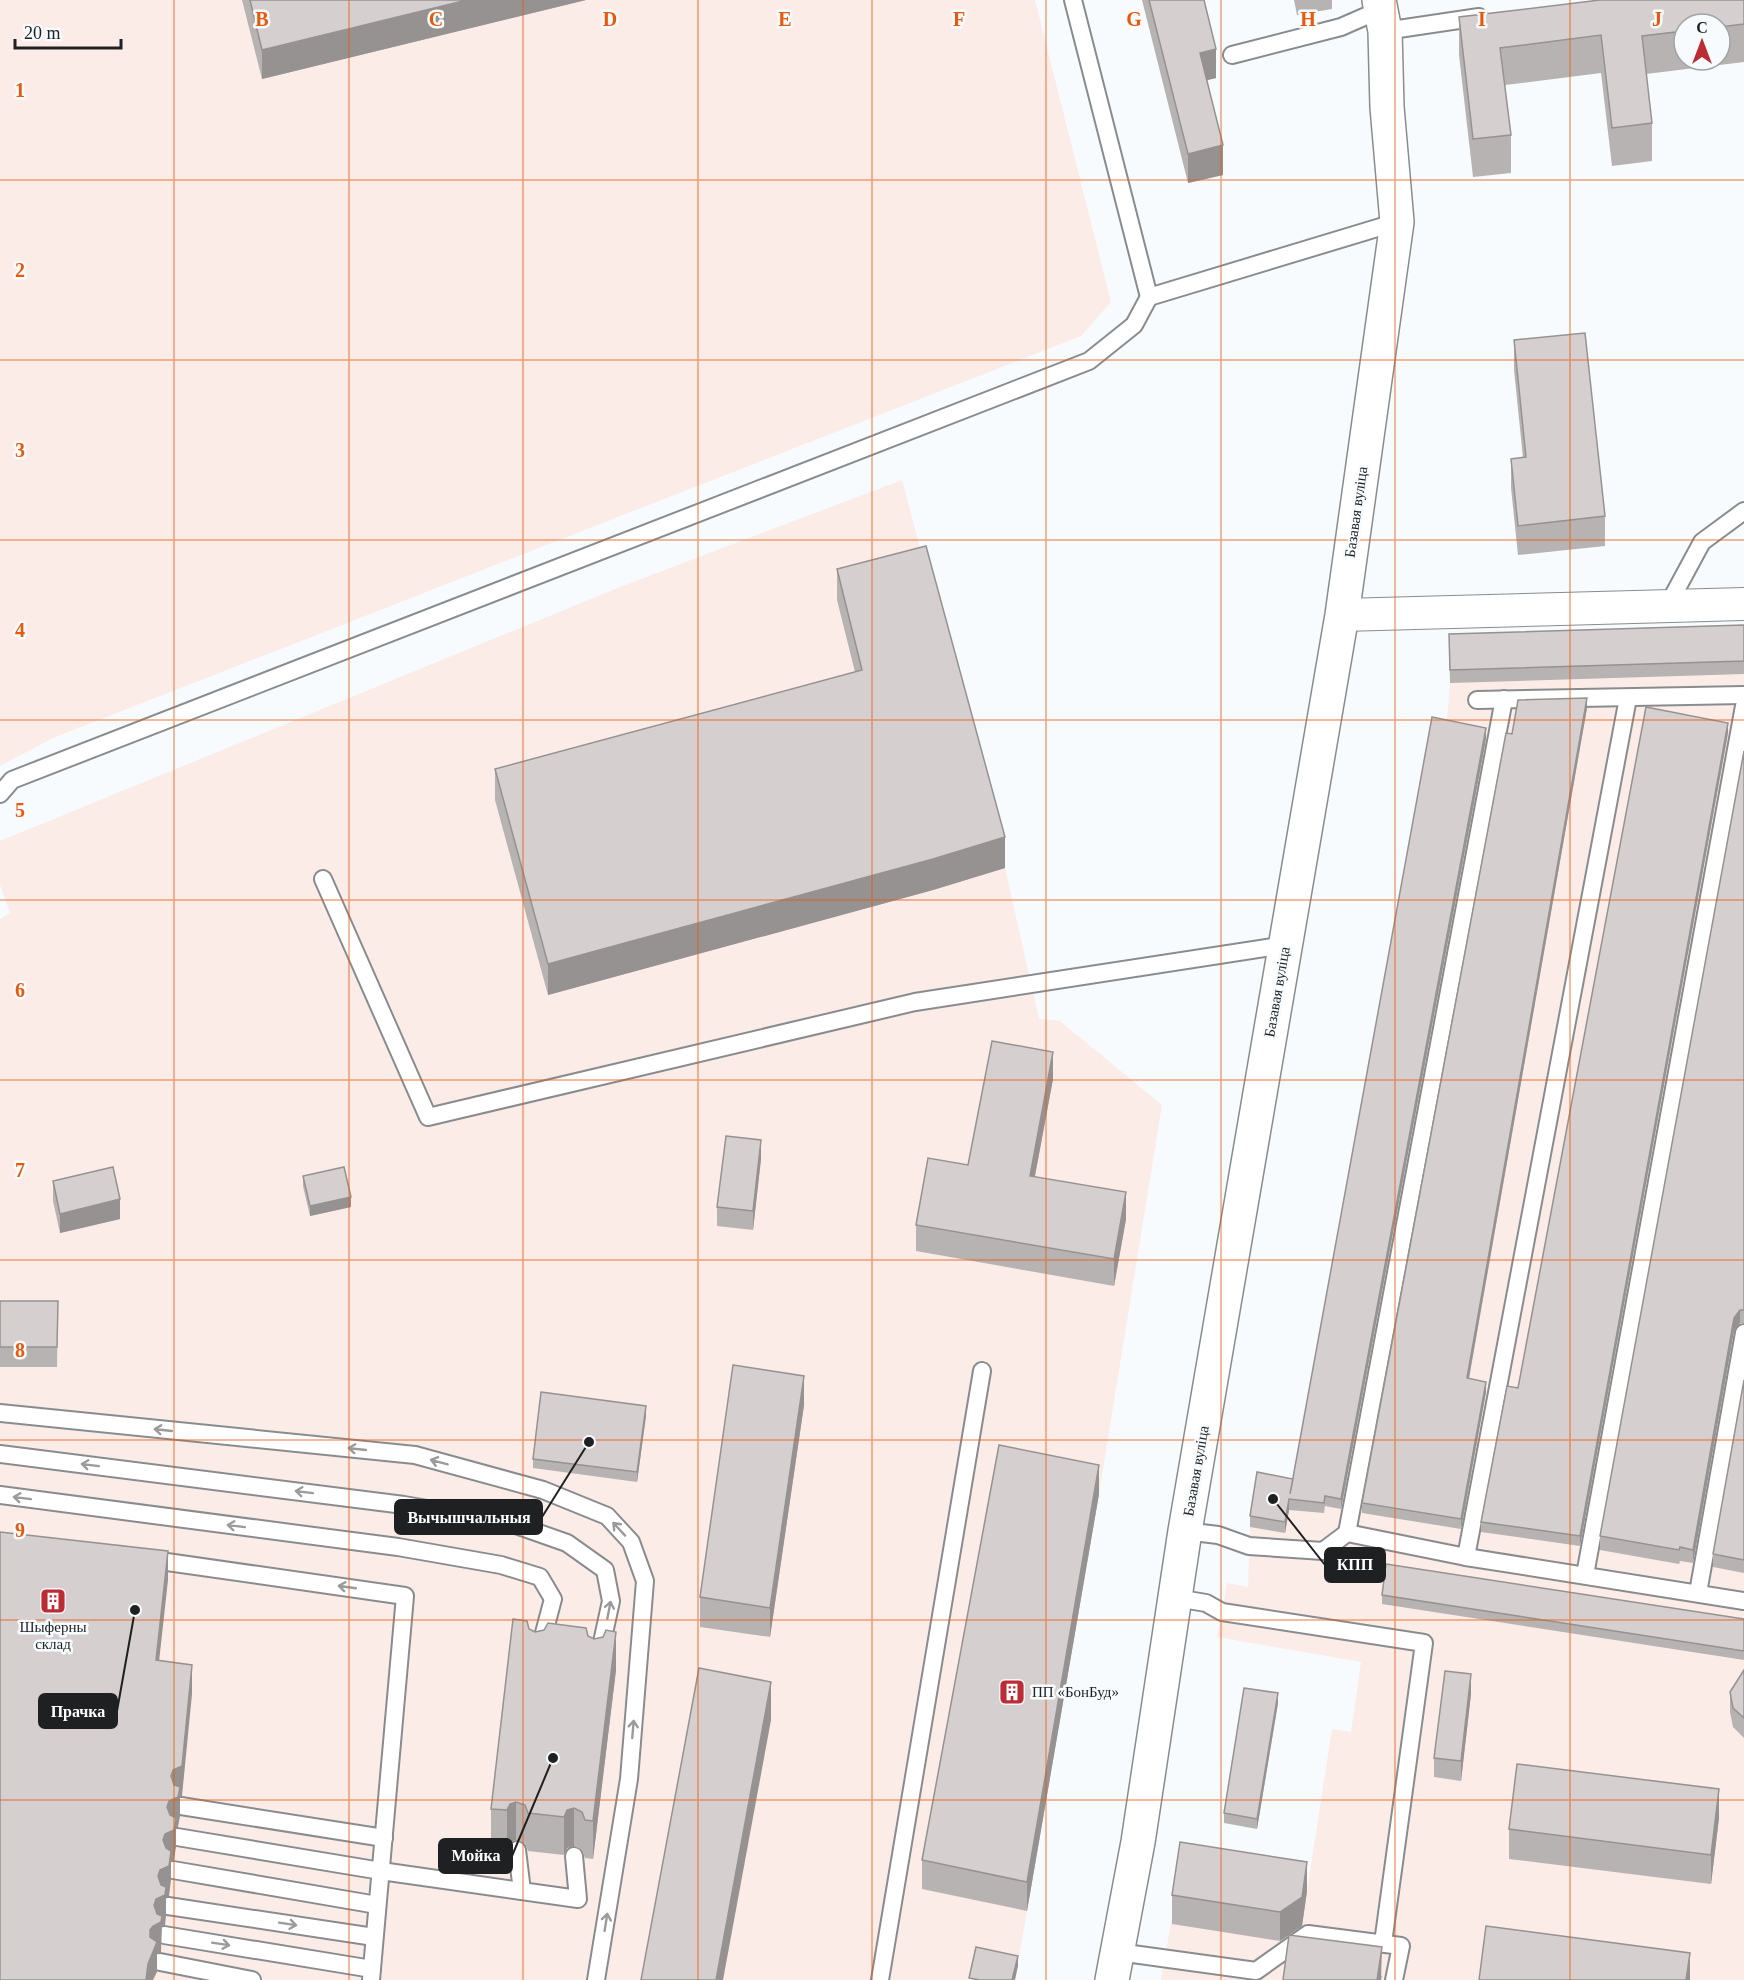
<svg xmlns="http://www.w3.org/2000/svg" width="1744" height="1980" font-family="'Times New Roman',serif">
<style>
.industrial{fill:#fcece8}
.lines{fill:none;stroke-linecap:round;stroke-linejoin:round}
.service-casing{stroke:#898c8f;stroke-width:20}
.minor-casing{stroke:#898c8f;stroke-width:34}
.tertiary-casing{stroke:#898c8f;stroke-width:36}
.service{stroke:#fff;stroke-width:16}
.minor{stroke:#fff;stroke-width:32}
.tertiary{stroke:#fff;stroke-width:33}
.wall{fill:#b7b3b2;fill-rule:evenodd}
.shaded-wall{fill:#959291}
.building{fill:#d5d0cf;stroke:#959291;stroke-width:1.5}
.oneway{stroke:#9a9b9b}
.grid{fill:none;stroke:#e8590c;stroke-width:1.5;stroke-opacity:0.55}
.labels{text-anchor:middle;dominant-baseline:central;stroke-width:5;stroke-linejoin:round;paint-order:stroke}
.street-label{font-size:15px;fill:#1f2021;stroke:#f7fbfe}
.poi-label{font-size:15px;fill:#1f2021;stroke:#f7fbfe}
.grid-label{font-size:20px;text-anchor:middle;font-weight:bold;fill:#e8590c;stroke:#f7fbfe;stroke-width:5;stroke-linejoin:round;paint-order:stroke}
.leader{fill:none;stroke:#1f2021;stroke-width:2}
.callout-dot{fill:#1f2021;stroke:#f7fbfe;stroke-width:2}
.callout{fill:#1f2021;stroke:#1f2021;stroke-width:2}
.callout-label{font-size:16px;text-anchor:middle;font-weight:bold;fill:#fff}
</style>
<rect width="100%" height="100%" fill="#f7fbfe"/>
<g class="industrial">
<polygon points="0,0 1035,0 1111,302 1081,336 53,738 0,766"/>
<polygon points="902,480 1005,868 1039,1019 1060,1021 1162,1105 1099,1494 1015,1980 0,1980 0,919 10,913 0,885 0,841 620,587"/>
<polygon points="1744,638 1744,1980 1161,1980 1180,1871 1307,1891 1332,1729 1351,1732 1361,1662 1217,1637 1227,1583 1248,1587 1250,1527 1257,1483 1293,1489 1446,730 1450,683 1449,647"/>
</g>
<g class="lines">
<defs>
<g id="service">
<polyline points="1073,0 1149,297"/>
<polyline points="1385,31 1479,17"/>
<polyline points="1232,55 1341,27 1382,9"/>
<polyline points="1668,605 1702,542 1744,511"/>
<polyline points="1477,700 1744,695"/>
<polyline points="0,794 12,780 1089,361 1134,325 1149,297 1397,222"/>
<polyline points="323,879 428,1117 915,1002 1285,945"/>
<polyline points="0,1413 415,1455 543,1490 607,1516 631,1542 645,1581 629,1779 596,1980"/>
<polyline points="0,1454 404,1505 513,1524 567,1543 605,1570 611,1601 599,1656"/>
<polyline points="0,1495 398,1547 501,1565 540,1577 553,1599 540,1648"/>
<polyline points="1185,1531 1218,1535 1249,1546 1323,1551 1347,1533 1466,1557 1744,1601"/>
<polyline points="1347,1533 1504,699"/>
<polyline points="1466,1557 1628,698"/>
<polyline points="146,1559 405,1596 371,1980"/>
<polyline points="1585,1575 1744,706"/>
<polyline points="1698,1593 1744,1333"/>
<polyline points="1176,1598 1206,1603 1222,1612 1424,1643 1383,1943"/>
<polyline points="181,1806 384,1838"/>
<polyline points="177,1837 381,1871 578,1899 574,1856"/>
<polyline points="517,1850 522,1891"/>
<polyline points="173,1870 377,1905"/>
<polyline points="168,1906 374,1937"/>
<polyline points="164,1935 372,1969"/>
<polyline points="1118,1952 1256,1971 1308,1934 1401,1946 1394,1980"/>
<polyline points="160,1962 252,1980"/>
<polyline points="880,1980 982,1371"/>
</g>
<polyline id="minor" points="1342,615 1744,604"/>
<polyline id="tertiary" points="1112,1980 1138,1842 1185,1531 1342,615 1397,222 1387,107 1385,31 1379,0"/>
</defs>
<use href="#service" class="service-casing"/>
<use href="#minor" class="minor-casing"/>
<use href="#tertiary" class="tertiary-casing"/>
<use href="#service" class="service"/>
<use href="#minor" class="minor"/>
<use href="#tertiary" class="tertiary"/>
</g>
<g class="wall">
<polygon points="242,0 586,0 262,79"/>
<polygon points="1142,0 1204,0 1216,78 1207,80 1223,175 1188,183"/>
<polygon points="1294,0 1332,0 1332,9 1297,15"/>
<path d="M1744 0V62L1646 74 1652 123V161L1612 166 1601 73 1505 85 1511 135V173L1473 177 1459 55V17ZM1684 24H1720V60H1684Z"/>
<polygon points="1514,340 1605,516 1605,546 1518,555 1511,488 1511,459 1523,458 1514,370"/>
<polygon points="837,569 1005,868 933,890 548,995 495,800 495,769 855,672 837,600"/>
<polygon points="1744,625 1744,674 1450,683 1449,634"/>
<polygon points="1587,708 1469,1379 1486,1392 1461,1529 1362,1513 1362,1503 1512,734"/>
<polygon points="1728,733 1580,1546 1481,1532 1481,1522 1518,1388"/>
<polygon points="1486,739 1341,1509 1325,1506 1324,1513 1289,1510 1285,1533 1250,1527 1250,1516 1293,1479"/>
<polygon points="1744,751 1744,1323 1740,1323 1734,1331 1693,1563 1680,1561 1679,1564 1600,1550 1600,1536"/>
<polygon points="1053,1079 1035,1176 1126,1219 1114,1286 916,1251 916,1225 968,1165"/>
<polygon points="761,1159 753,1230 717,1226 717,1207"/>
<polygon points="303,1176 351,1207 310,1216 303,1186"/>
<polygon points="53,1181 120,1219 60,1233 53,1201"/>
<polygon points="0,1301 58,1301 57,1367 0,1367"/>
<polygon points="1744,1380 1744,1573 1713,1567 1713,1554"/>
<polygon points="804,1405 770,1637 700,1627 700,1597"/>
<polygon points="646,1416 637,1482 533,1468 533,1459"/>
<polygon points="1099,1494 1027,1911 922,1889 922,1860"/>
<polygon points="1382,1595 1744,1619 1744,1660 1382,1604"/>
<polygon points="529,1629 535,1632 544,1630 588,1636 616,1670 593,1859 585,1858 582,1850 574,1846 567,1848 564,1855 528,1851 525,1843 516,1840 510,1842 507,1848 491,1847 491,1809"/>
<polygon points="1744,1670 1744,1738 1733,1727 1730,1712 1730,1692"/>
<polygon points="1471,1694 1461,1781 1434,1777 1434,1758"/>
<polygon points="1278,1703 1257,1829 1224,1823 1224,1813"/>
<polygon points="1719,1818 1711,1884 1509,1859 1509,1829"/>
<polygon points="1307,1891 1302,1926 1289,1935 1382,1976 1381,1980 1283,1980 1289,1935 1280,1941 1172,1924 1172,1895"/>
</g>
<g class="shaded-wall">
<polygon points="467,0 586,0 262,79 262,50"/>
<polygon points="1216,49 1216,78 1200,82 1200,53"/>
<polygon points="1223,145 1223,175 1188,183 1188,154"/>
<polygon points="1587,698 1587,708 1467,1388 1467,1378"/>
<polygon points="1728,723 1728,733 1580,1546 1580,1536"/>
<polygon points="1486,728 1486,739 1341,1509 1341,1499"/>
<polygon points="1005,837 1005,868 933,890 548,995 548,964"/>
<polygon points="1053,1052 1053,1079 1030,1202 1030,1176"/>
<polygon points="761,1140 761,1159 753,1230 753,1211"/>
<polygon points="1126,1192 1126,1219 1114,1286 1114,1259"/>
<polygon points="351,1197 351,1207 310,1216 310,1206"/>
<polygon points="120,1199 120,1219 60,1233 60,1214"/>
<polygon points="1740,1310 1740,1323 1734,1331 1693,1563 1693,1550 1734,1318"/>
<polygon points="804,1376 804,1405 770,1637 770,1608"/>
<polygon points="1486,1382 1486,1392 1461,1529 1461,1519"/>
<polygon points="646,1406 646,1416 637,1482 637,1472"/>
<polygon points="1099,1465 1099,1494 1027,1911 1027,1882"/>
<polygon points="1289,1499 1289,1510 1285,1533 1285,1522"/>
<polygon points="168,1551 168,1580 156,1689 156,1660"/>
<polygon points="616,1632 616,1670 593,1859 593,1821"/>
<polygon points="192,1665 192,1694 182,1796 180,1797 180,1816 178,1827 176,1828 176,1847 174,1860 171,1861 171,1880 169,1896 166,1897 166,1916 165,1925 162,1926 161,1952 157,1953 157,1972 153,1980 146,1980 150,1930 171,1776 173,1770"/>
<polygon points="1471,1674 1471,1694 1461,1781 1461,1761"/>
<polygon points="771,1682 771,1720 723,1980 716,1980"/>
<polygon points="1278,1693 1278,1703 1257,1829 1257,1819"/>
<polygon points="1719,1789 1719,1818 1711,1884 1711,1855"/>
<polygon points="516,1802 516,1840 510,1842 507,1848 507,1810 510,1804"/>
<polygon points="574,1808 574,1846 567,1848 564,1855 564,1817 567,1810"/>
<polygon points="1307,1862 1307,1891 1302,1926 1280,1941 1280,1912"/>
<polygon points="1382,1947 1381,1980 1377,1980"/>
<polygon points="1690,1953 1690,1980 1686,1980"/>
<polygon points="1018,1956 1018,1966 1015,1980 1012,1980"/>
</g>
<g class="building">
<polygon points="250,0 467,0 262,50"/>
<polygon points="1149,0 1204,0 1216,49 1200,53 1223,145 1188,154"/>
<polygon points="1600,0 1744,0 1744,24 1720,27 1720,24 1684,24 1684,31 1642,36 1652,123 1612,128 1601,35 1500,48 1511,135 1473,139 1459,17"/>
<polygon points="1585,333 1605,516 1518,526 1511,459 1526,457 1514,340"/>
<polygon points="926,546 1005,837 933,859 548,964 495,769 862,670 837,569"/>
<polygon points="1744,625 1744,661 1450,670 1449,634"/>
<polygon points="1587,698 1467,1378 1486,1382 1461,1519 1362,1503 1506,733 1512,734 1518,700"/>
<polygon points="1646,707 1728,723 1580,1536 1481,1522 1507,1386 1518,1388"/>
<polygon points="1432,717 1486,728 1341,1499 1325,1496 1324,1503 1289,1499 1285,1522 1250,1516 1257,1472 1293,1479 1290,1494"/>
<polygon points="1744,751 1744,1310 1740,1310 1734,1318 1693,1550 1680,1547 1679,1550 1600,1536"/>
<polygon points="992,1041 1053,1052 1030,1176 1126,1192 1114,1259 916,1225 928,1158 968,1165"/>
<polygon points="726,1136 761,1140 753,1211 717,1207"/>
<polygon points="113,1167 120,1199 60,1214 53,1181"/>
<polygon points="344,1167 351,1197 310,1206 303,1176"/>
<polygon points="0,1301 58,1301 57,1347 0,1347"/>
<polygon points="733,1365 804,1376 770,1608 700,1597"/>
<polygon points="1744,1380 1744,1560 1713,1554"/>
<polygon points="541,1392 646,1406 637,1472 533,1459"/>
<polygon points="999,1445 1099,1465 1027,1882 922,1860"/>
<polygon points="0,1532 168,1551 156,1660 192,1665 182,1766 173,1770 171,1776 174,1785 180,1787 178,1797 169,1801 167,1807 170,1815 176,1818 174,1830 165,1834 163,1840 166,1848 171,1851 169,1866 160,1870 158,1876 161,1885 166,1887 165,1895 156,1899 154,1905 157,1914 162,1916 161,1922 153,1926 150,1930 150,1937 157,1942 148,1964 146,1980 0,1980"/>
<polygon points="1386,1564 1744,1619 1744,1651 1382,1595"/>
<polygon points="513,1619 527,1621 529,1629 535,1632 544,1630 548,1623 586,1628 588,1636 594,1639 603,1637 606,1630 616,1632 593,1821 585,1820 582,1812 574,1808 567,1810 564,1817 528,1813 525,1805 516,1802 510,1804 507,1810 491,1809"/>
<polygon points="699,1668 771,1682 716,1980 641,1980"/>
<polygon points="1744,1670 1744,1718 1733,1708 1730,1692"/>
<polygon points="1445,1671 1471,1674 1461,1761 1434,1758"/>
<polygon points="1244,1688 1278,1693 1257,1819 1224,1813"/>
<polygon points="1517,1764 1719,1789 1711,1855 1509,1829"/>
<polygon points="1180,1842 1307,1862 1302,1897 1280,1912 1172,1895"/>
<polygon points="1486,1926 1690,1953 1686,1980 1479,1980"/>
<polygon points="1289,1935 1382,1947 1377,1980 1283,1980"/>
<polygon points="976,1947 1018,1956 1012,1980 980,1980 969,1978"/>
</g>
<defs><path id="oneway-shaft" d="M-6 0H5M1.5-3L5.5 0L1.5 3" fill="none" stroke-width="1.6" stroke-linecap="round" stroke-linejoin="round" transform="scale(1.5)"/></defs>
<g class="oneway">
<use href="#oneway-shaft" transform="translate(163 1430) rotate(-174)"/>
<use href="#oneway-shaft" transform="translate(357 1449) rotate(-174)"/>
<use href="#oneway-shaft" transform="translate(439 1462) rotate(-165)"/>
<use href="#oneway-shaft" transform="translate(90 1465) rotate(-173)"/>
<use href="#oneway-shaft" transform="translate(304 1492) rotate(-173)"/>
<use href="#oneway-shaft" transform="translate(22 1498) rotate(-173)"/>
<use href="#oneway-shaft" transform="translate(236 1526) rotate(-173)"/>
<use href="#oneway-shaft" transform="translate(619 1529) rotate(-133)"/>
<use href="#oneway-shaft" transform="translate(347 1587) rotate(-172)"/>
<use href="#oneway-shaft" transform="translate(609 1610) rotate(-79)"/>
<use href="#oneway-shaft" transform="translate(633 1729) rotate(-85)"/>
<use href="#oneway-shaft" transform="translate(606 1922) rotate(-81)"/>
<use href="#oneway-shaft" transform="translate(288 1924) rotate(9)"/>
<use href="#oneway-shaft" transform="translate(221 1944) rotate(9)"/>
</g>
<path class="grid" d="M174 0V1980M349 0V1980M523 0V1980M698 0V1980M872 0V1980M1046 0V1980M1221 0V1980M1395 0V1980M1570 0V1980M0 180H1744M0 360H1744M0 540H1744M0 720H1744M0 900H1744M0 1080H1744M0 1260H1744M0 1440H1744M0 1620H1744M0 1800H1744"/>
<defs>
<symbol id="building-square" viewBox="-11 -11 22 22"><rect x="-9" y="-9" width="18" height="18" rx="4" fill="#bc2c35" stroke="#f7fbfe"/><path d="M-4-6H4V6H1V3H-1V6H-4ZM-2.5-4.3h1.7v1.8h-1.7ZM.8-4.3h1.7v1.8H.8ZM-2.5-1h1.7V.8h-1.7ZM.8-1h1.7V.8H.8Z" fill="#fff"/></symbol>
</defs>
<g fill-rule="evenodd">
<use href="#building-square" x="38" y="1586" width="30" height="30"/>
<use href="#building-square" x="997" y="1677" width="30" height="30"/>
</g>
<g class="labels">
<g class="street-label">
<text transform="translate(1356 512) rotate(-82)">Базавая вуліца</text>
<text transform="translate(1277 992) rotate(-80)">Базавая вуліца</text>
<text transform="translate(1196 1471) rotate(-80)">Базавая вуліца</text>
</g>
<g class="poi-label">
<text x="53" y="1627">Шыферны<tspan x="53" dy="17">склад</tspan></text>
<text x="1032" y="1692" text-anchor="start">ПП «БонБуд»</text>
</g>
</g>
<g class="grid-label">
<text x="262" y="26">B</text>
<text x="436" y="26">C</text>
<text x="610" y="26">D</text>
<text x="785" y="26">E</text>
<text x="959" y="26">F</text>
<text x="1134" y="26">G</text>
<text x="1308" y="26">H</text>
<text x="1482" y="26">I</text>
<text x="1657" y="26">J</text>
<text x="20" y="97">1</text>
<text x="20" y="277">2</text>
<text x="20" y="457">3</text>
<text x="20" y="637">4</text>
<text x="20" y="817">5</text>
<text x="20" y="997">6</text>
<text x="20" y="1177">7</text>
<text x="20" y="1357">8</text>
<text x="20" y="1537">9</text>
</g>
<path class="leader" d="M589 1442L542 1517M1273 1499L1325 1565M135 1610L117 1711M553 1758L512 1856"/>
<g class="callout-dot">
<circle cx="589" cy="1442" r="6"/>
<circle cx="1273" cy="1499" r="6"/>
<circle cx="135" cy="1610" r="6"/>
<circle cx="553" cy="1758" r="6"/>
</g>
<g class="callout">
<rect x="395" y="1500" width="147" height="34" rx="6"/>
<rect x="1325" y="1548" width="60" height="34" rx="6"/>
<rect x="39" y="1694" width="78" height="34" rx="6"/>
<rect x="439" y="1839" width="73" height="34" rx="6"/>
</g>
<g class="callout-label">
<text x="469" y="1523">Вычышчальныя</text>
<text x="1355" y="1570">КПП</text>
<text x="78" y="1717">Прачка</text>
<text x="476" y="1861">Мойка</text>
</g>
<g transform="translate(1702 42)"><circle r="28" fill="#f7fbfe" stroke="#a1a3a6" stroke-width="1.5"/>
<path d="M0-4.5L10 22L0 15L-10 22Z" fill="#bc2c35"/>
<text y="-9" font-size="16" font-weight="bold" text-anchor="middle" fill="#1f2021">С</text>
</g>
<path d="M15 39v9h106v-9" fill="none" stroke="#1f2021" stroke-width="3"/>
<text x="24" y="39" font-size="18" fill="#1f2021" stroke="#f7fbfe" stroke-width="4.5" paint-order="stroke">20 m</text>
</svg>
